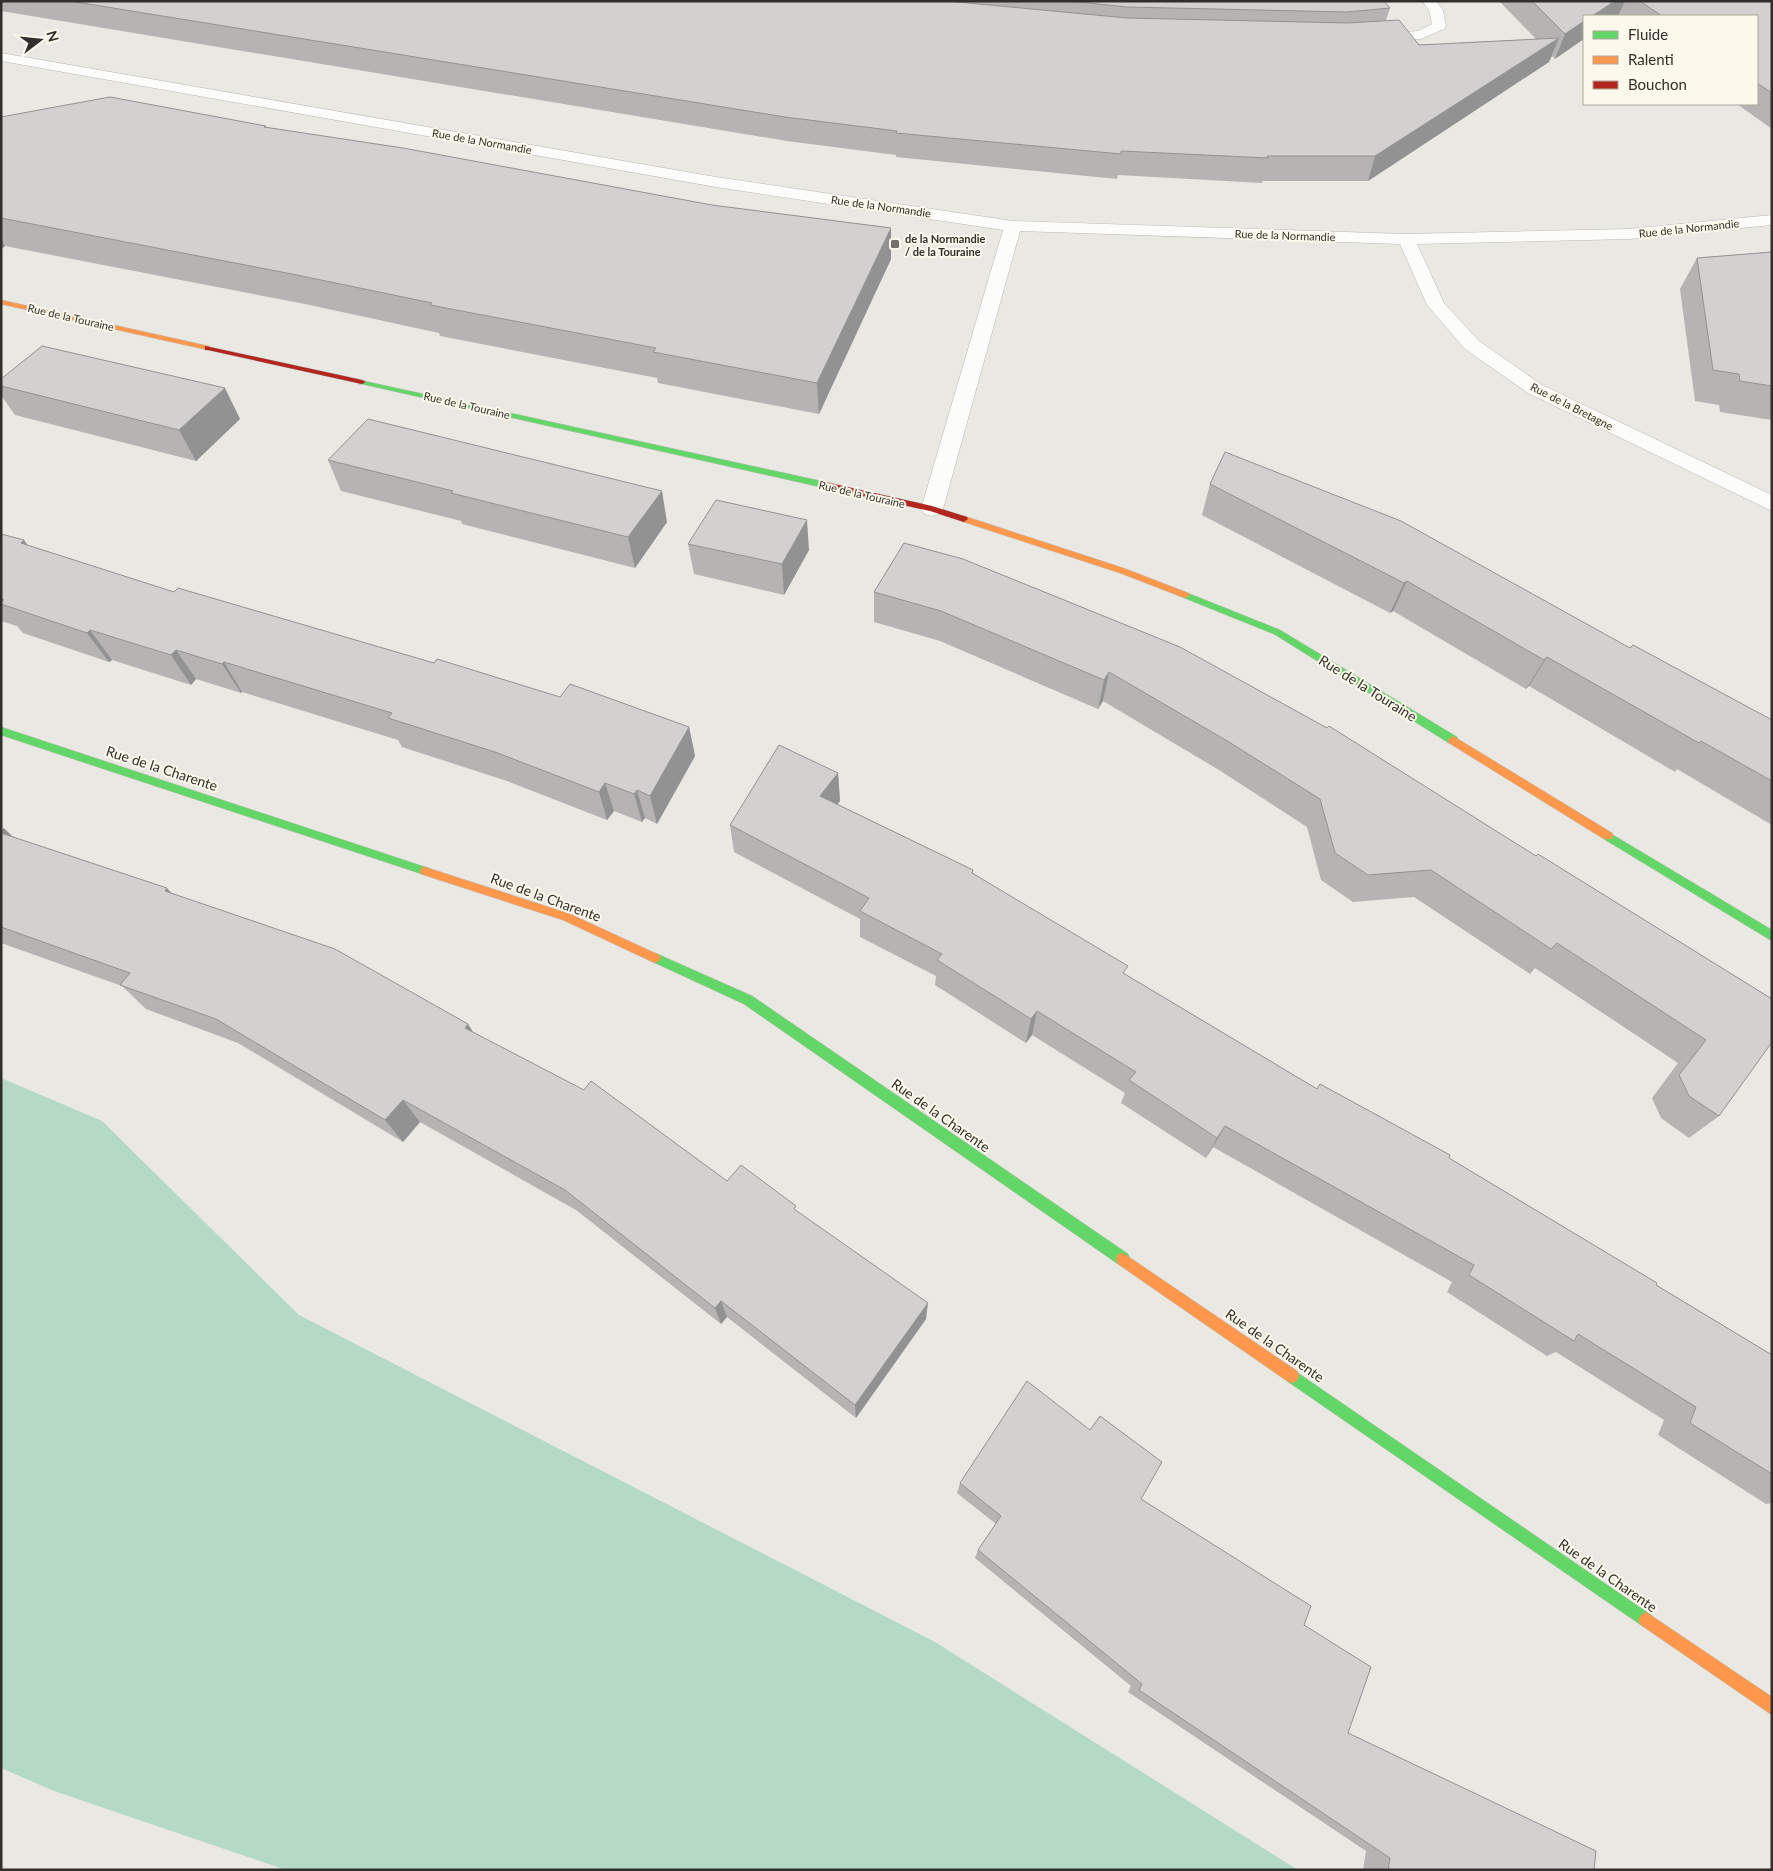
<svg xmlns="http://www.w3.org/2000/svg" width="1773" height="1871" font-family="Lato,sans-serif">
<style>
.green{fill:#b4dac6}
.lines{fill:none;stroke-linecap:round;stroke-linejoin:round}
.street-casing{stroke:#b8b7b2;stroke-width:1}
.fast-casing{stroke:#b8b7b2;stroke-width:1}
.slow-casing{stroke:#b8b7b2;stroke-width:1}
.jam-casing{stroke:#b8b7b2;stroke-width:1}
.street{fill:#fcfcfb;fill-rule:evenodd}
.fast{fill:#63d668;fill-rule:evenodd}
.slow{fill:#ff974d;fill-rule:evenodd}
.jam{fill:#b3261e;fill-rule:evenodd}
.wall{fill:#b5b4b3}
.shaded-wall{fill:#939292}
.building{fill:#d2d1d0;stroke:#939292}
.poi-dot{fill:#72706b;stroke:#fcf8eb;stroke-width:2}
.labels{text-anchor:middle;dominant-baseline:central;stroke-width:4;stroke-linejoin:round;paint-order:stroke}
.far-street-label{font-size:11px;fill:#312f2b;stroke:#fcf8eb}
.far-poi-label{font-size:11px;font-weight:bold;fill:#312f2b;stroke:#fcf8eb;text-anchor:start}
.street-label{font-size:14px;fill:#312f2b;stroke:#fcf8eb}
</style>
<rect width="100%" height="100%" fill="#eae8e2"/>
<polygon class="green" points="1,1078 102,1121 299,1315 935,1642 1298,1870 286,1870 54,1791 1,1768"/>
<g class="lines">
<defs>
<g id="street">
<polygon points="1422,1 1436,1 1443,10 1446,26 1444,29 1421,39 1370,41 1368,38 1370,35 1418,31 1432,24 1429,10"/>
<polygon points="1,53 716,177 1013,221 1406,234 1629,229 1772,215 1772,225 1629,239 1417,244 1444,303 1479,341 1542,385 1772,495 1772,511 1528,393 1465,349 1427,305 1400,244 1020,231 943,509 940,514 932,516 924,514 921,509 1003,230 716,187 1,61"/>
</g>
<g id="fast">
<polygon points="359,380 825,482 829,485 825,488 362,384 359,384"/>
<polygon points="1185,592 1280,630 1457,737 1458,740 1457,743 1449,743 1274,634 1182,597 1180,595"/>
<polygon points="1,727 425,867 429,868 430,871 429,874 425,875 1,735"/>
<polygon points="1608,832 1772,930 1772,941 1604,839 1603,836"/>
<polygon points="655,953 752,996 1128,1254 1130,1259 1128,1264 1123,1265 1118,1264 744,1004 651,961 649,958 651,955"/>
<polygon points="1292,1369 1651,1615 1654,1620 1651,1625 1646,1628 1641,1625 1287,1381 1285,1376 1287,1371"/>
</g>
<g id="slow">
<polygon points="1,300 208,346 212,348 208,350 1,304"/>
<polygon points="964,516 1126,569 1188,593 1190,595 1185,598 1182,597 1120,573 961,521 961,517"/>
<polygon points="1453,736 1612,833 1613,836 1612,839 1604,839 1449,743 1448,740"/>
<polygon points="425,867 570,914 659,955 661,958 659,961 655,963 563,920 421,874 420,871 421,868"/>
<polygon points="1123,1253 1297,1371 1299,1376 1297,1381 1292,1383 1287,1381 1118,1264 1116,1259 1118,1254"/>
<polygon points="1646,1612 1772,1697 1772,1715 1641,1625 1638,1620 1641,1615"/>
</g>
<g id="jam">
<polygon points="205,346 362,380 366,382 362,384 208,350 205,350"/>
<polygon points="825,482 932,506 967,517 968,519 964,522 930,511 822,487 821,485"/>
</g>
</defs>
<use href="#street" class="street-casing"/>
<use href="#fast" class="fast-casing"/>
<use href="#slow" class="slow-casing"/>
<use href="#jam" class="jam-casing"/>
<use href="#street" class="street"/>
<use href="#fast" class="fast"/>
<use href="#slow" class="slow"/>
<use href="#jam" class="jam"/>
</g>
<g class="wall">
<polygon points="1,1 1384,1 1390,8 1386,20 1419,45 1536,39 1499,1 1772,1 1772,129 1737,104 1757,104 1757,16 1584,16 1555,59 1552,56 1549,62 1368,181 1262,181 1262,183 1118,175 1117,179 896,157 896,155 787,141 1,11"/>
<polygon points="1,117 266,127 712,205 891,228 891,259 819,414 658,383 657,378 440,336 439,333 305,304 5,246 1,249"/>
<polygon points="1772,252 1772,420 1720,412 1719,405 1695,401 1680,289 1697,258"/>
<polygon points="1,379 240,419 196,461 15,415 1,395"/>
<polygon points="328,460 667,522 635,568 462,524 461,521 341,491"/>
<polygon points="1210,484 1630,648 1772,720 1772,825 1677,769 1675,772 1529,686 1526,689 1393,611 1390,613 1202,515"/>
<polygon points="1,534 27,545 174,592 560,697 689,727 695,756 657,824 645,818 642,822 614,811 607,820 507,781 402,747 398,740 242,692 241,693 196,679 191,685 112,660 109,662 23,633 17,626 1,621"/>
<polygon points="904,543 1536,856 1772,999 1719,1116 1689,1138 1661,1118 1652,1098 1678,1063 1535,968 1530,974 1414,897 1353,902 1321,880 1307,827 1219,770 1103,701 1098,709 940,641 874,622 874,592"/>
<polygon points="688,544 809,550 784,595 694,574"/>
<polygon points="838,773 840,801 837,804 973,870 973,873 1125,974 1317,1089 1320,1084 1449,1158 1656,1285 1772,1355 1772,1503 1766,1504 1658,1435 1664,1420 1556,1352 1547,1356 1447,1292 1452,1282 1213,1147 1206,1158 1121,1103 1125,1093 1032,1035 1026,1043 935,985 936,976 860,937 860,919 734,852 730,825"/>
<polygon points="1,827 13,837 172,894 468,1024 473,1032 727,1181 797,1211 926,1319 856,1418 727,1317 721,1324 576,1210 420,1122 403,1142 238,1043 146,1009 122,986 1,943"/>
<polygon points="1100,1416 1141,1499 1304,1625 1348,1733 1594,1870 1363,1870 1366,1851 1128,1692 1131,1686 975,1558 978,1550 996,1524 957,1493 960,1483 1090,1430"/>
</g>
<g class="shaded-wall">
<polygon points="1615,1 1625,1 1618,16 1592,16"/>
<polygon points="1584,21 1584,39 1555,59 1565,34"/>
<polygon points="1559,38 1549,62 1368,181 1375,156"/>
<polygon points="891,228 891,259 819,414 817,383"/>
<polygon points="1,239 5,246 1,249"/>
<polygon points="225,388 240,419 196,461 179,430"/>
<polygon points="662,491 667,522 635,568 628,537"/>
<polygon points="807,520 809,550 784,595 782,564"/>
<polygon points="24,540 46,571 21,543"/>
<polygon points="1407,581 1393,611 1390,613 1404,583"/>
<polygon points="90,630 112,660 109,662 87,633"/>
<polygon points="176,650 196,679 191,685 171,655"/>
<polygon points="1547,657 1529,686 1526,689 1544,660"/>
<polygon points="224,662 242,692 241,693 222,664"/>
<polygon points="1109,672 1103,701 1098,709 1104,680"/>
<polygon points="689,727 695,756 657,824 650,796"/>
<polygon points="838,773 840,801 822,823 820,796"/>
<polygon points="605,783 614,811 607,820 599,792"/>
<polygon points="637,790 645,818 642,822 634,794"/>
<polygon points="4,828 31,855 1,834 1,831"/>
<polygon points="167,888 190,914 165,891"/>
<polygon points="1037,1011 1032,1035 1026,1043 1031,1019"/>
<polygon points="468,1024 482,1047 465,1028"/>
<polygon points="403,1100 420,1122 403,1142 385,1120"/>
<polygon points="1225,1126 1213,1147 1206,1158 1217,1138"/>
<polygon points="721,1301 727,1317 721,1324 715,1308"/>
<polygon points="928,1303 926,1319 856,1418 855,1405"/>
</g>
<g class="building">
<polygon points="70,1 947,1 1127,18 1347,23 1399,20 1419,45 1559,38 1375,156 1267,156 1268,158 1121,151 1121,154 896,133 897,131 785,117"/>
<polygon points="1070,1 1384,1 1390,8 1347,12 1127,7"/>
<polygon points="1532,1 1615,1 1592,16 1584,16 1584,21 1565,34"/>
<polygon points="1640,1 1772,1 1772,93 1757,83 1757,16 1662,16"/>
<polygon points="110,97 266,126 264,127 403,148 712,205 891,228 817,383 653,352 656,348 430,305 432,303 292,274 1,218 1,117"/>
<polygon points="1772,252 1772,386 1740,381 1739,374 1713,370 1697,258"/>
<polygon points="42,346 225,388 179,430 1,386 1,379"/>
<polygon points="368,419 662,491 628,537 451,493 453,491 328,460"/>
<polygon points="1225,452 1401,521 1630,648 1633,645 1772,720 1772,781 1701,741 1699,743 1547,657 1544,660 1407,581 1404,583 1210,484"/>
<polygon points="716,500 807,520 782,564 688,544"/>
<polygon points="1,534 24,540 21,543 174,592 178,588 434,663 437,659 560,697 570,684 689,727 650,796 637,790 634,794 605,783 599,792 495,752 388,718 392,713 224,662 222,664 176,650 171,655 90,630 87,633 1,604 1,602 4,600 1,599"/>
<polygon points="904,543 963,559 1180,647 1327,728 1329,726 1536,856 1538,854 1772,999 1772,1042 1719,1116 1689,1096 1679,1075 1706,1040 1557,943 1551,949 1431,870 1368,875 1335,853 1320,799 1229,742 1109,672 1104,680 941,611 874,592"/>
<polygon points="779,745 838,773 820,796 973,870 972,873 1128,966 1123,973 1317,1089 1320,1084 1450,1155 1449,1158 1657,1283 1656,1285 1772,1355 1772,1474 1690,1423 1696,1407 1578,1334 1574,1341 1469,1275 1474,1265 1225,1126 1217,1138 1129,1080 1136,1072 1037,1011 1031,1019 937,960 942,954 860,911 869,898 730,825"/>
<polygon points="1,833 167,888 165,891 335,949 468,1024 465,1028 584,1090 591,1081 727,1181 741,1165 796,1206 794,1209 928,1303 855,1405 721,1301 715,1308 565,1190 403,1100 385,1120 216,1019 120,985 130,973 1,927"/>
<polygon points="1027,1381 1090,1430 1100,1416 1162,1462 1141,1499 1311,1606 1304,1625 1371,1667 1348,1733 1596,1851 1594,1870 1388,1870 1390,1858 1139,1690 1142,1684 978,1550 1001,1516 960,1483"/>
</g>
<rect class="poi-dot" x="890" y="239" width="10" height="10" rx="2.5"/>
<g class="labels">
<g class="far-street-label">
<text transform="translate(482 141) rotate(10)">Rue de la Normandie</text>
<text transform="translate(881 206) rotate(8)">Rue de la Normandie</text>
<text transform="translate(1689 228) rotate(-6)">Rue de la Normandie</text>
<text transform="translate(1285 235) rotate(2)">Rue de la Normandie</text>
<text transform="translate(71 317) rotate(13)">Rue de la Touraine</text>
<text transform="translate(467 405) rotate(13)">Rue de la Touraine</text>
<text transform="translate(1572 406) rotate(27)">Rue de la Bretagne</text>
<text transform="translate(862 494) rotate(13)">Rue de la Touraine</text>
</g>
<g class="far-poi-label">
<text x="905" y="238">de la Normandie<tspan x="905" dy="13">/ de la Touraine</tspan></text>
</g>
<g class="street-label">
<text transform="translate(1368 688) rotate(32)">Rue de la Touraine</text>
<text transform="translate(162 768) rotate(18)">Rue de la Charente</text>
<text transform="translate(546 897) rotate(20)">Rue de la Charente</text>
<text transform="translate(941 1115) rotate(35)">Rue de la Charente</text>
<text transform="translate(1275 1345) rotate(35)">Rue de la Charente</text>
<text transform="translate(1608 1575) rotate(35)">Rue de la Charente</text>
</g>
</g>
<rect width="1773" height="1871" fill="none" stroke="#312f2b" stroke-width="5"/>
<rect x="1583" y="15" width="175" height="90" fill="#fcf8eb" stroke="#aba89e"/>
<rect x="1593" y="31" width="25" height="8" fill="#63d668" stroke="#aba89e"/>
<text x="1628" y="40" font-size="15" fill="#312f2b">Fluide</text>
<rect x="1593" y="56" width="25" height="8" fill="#ff974d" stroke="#aba89e"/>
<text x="1628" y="65" font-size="15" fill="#312f2b">Ralenti</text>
<rect x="1593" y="81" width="25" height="8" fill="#b3261e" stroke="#aba89e"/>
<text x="1628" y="90" font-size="15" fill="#312f2b">Bouchon</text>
<g transform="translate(40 40) rotate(74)" stroke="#fcf8eb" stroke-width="4" paint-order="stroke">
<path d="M0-4L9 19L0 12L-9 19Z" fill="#312f2b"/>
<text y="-8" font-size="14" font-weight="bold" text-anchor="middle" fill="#312f2b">N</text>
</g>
</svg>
